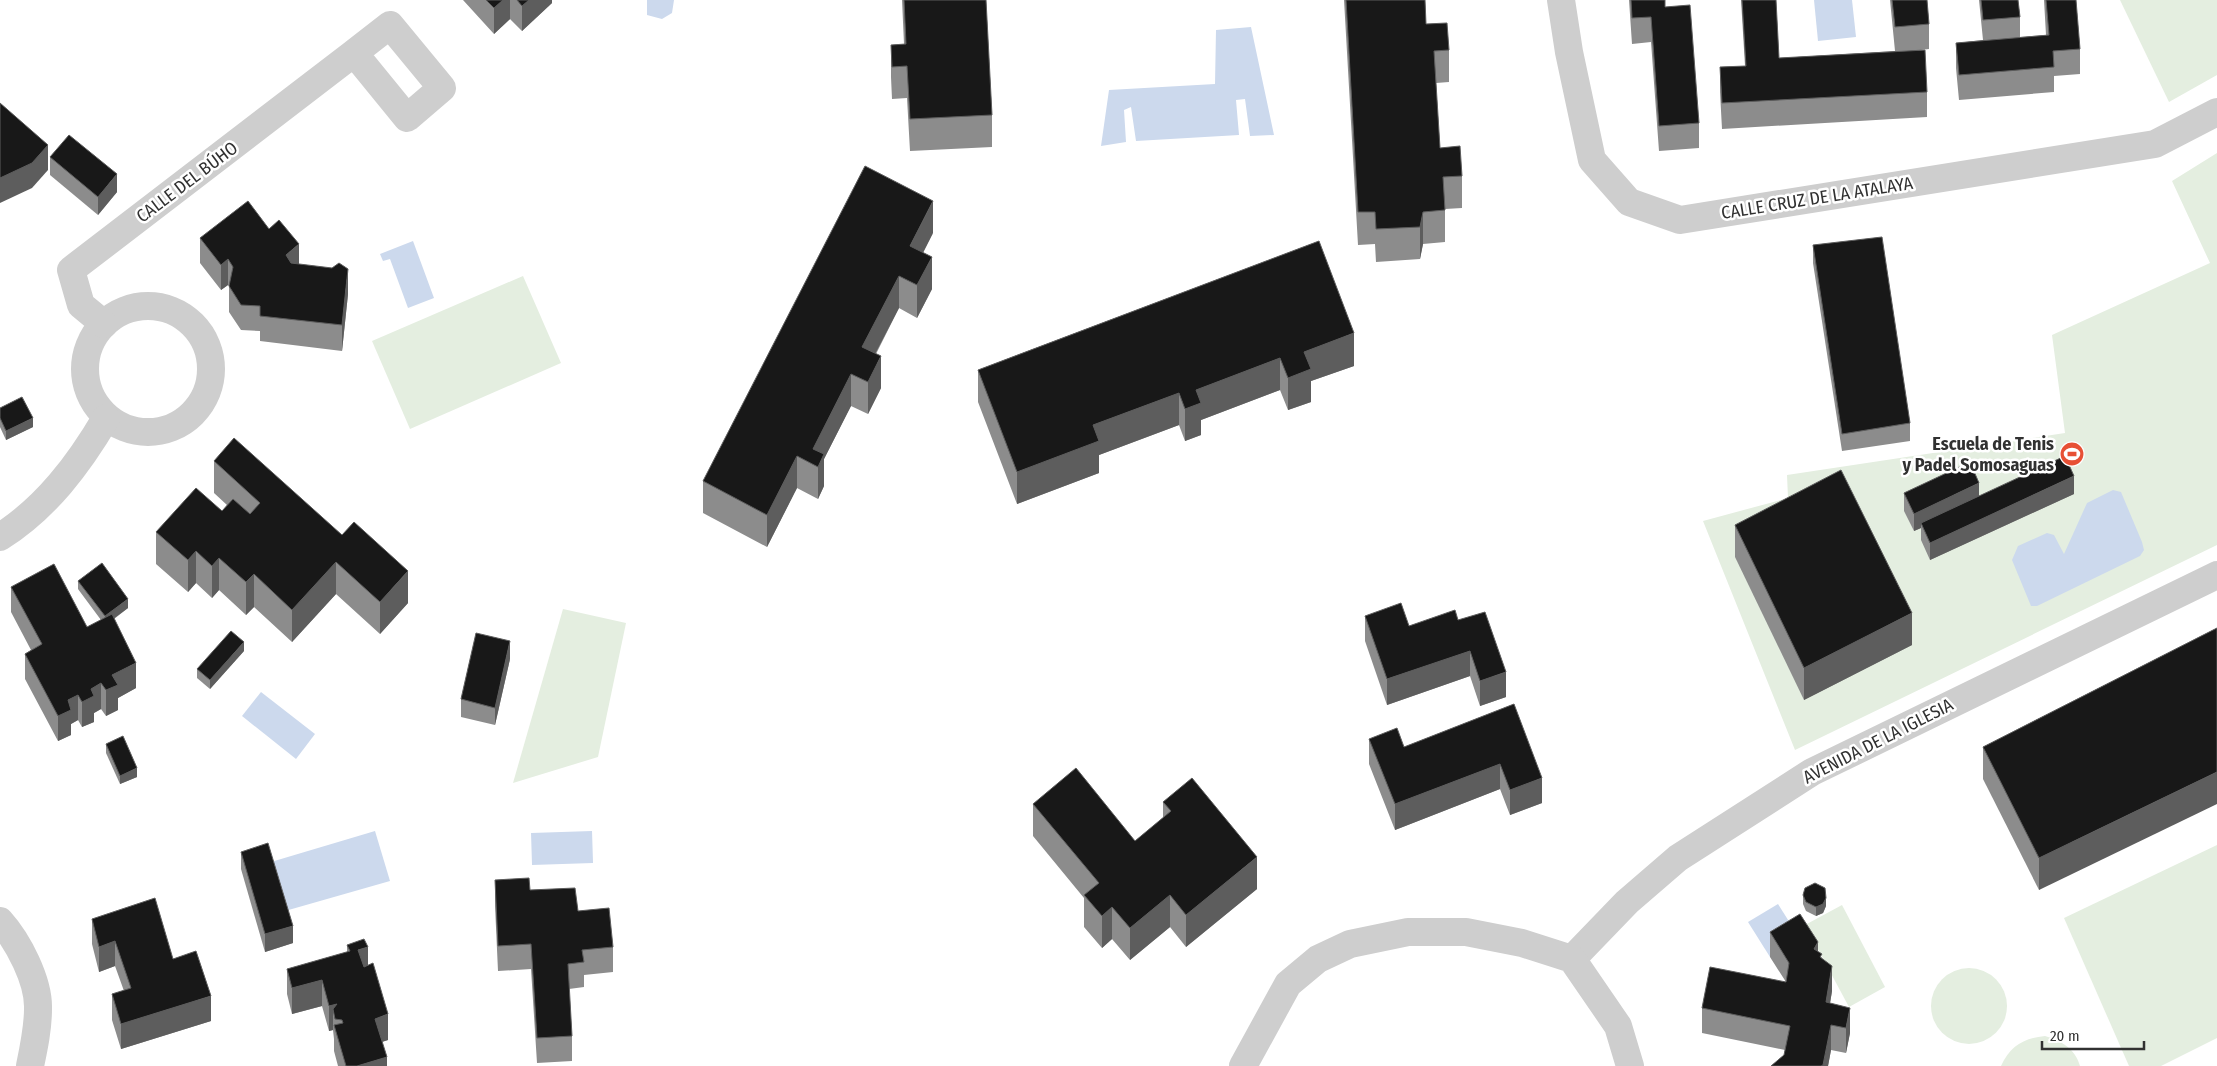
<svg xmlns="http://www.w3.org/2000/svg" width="2217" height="1066" font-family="'Fira Sans Condensed',sans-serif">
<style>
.green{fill:#e4eee0}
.water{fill:#ccd9ed}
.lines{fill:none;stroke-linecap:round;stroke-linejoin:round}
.minor{stroke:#cecece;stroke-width:28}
.wall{fill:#8c8c8c}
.shaded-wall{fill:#5d5d5d}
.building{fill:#181818;stroke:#5d5d5d}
.labels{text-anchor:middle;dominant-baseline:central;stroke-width:5;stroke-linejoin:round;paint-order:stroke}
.street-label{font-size:18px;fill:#313131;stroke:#fff}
.poi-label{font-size:18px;font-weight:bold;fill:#313131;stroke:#fff;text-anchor:end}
</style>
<rect width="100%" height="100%" fill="#fff"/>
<g class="green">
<polygon points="2120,0 2217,0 2217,75 2169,102"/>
<polygon points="2217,153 2217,545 1795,750 1703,521 1788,498 1787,475 2065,433 2052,335 2210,263 2172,181"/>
<polygon points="523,276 561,363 410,429 372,341"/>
<polygon points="563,609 626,623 598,757 513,783"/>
<polygon points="2217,845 2217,1038 2161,1066 2129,1066 2064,918"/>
<polygon points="1842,905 1885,987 1849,1007 1805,925"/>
<circle cx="1969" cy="1006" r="38"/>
<path d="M2045 1036C2062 1041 2075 1049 2080 1066H2001C2010 1046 2024 1038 2045 1036Z"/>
</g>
<g class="water">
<polygon points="647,0 674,0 672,13 662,19 647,15"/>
<polygon points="1814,0 1852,0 1856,37 1818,41"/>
<polygon points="1251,27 1274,135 1250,136 1245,99 1236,100 1239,135 1136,141 1131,107 1124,110 1126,142 1101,146 1109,90 1215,84 1216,30"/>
<polygon points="413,241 434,298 408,308 390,259 383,261 380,254"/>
<polygon points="2113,490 2121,492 2142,542 2144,550 2140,556 2037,606 2031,606 2012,560 2018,546 2047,533 2054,535 2064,554 2087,503"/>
<polygon points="261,692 315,734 296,759 242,716"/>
<polygon points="375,831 390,881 285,911 271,862"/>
<polygon points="592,831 593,863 532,865 531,833"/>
<polygon points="1778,904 1800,939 1770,957 1748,922"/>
</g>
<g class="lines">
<g class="minor">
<polyline points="1561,0 1569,52 1592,160 1629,202 1680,220 2155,144 2217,112"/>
<circle cx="148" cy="369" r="63"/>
<polyline points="104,324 81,305 71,270 354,53 407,118 442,88 390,25 354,53"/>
<path d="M0 537C46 508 79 464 106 418"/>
<path d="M0 921C18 941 39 981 38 1009 38 1028 34 1047 30 1066"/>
<polyline points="1572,959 1627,902 1678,858 1812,772 2217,575"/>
<polyline points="1243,1066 1288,984 1318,959 1350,944 1408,932 1466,932 1522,943 1572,959 1618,1026 1630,1066"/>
</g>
</g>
<g class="wall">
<polygon points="463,0 552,0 552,3 522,31 510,19 494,34"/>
<polygon points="902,0 986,0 992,115 992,147 910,151 907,98 892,99 891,77 891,45 904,44"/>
<polygon points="1344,0 1425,0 1426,24 1449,50 1449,82 1436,83 1440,148 1462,176 1462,208 1445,209 1445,242 1423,244 1420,259 1376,262 1375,244 1358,245"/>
<polygon points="1629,0 1665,0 1665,7 1699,123 1699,148 1659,151 1651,42 1632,44"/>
<polygon points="1741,0 1776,0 1779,58 1895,51 1890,0 1927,0 1929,24 1929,49 1913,51 1927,92 1927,117 1722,129 1720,92 1720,67 1745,66"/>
<polygon points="1979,0 2018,0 2020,17 2020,37 2046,35 2044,0 2076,0 2080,49 2080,74 2054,76 2054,92 1959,100 1956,68 1956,43 1983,40"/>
<polygon points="50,157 117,192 98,215 50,175"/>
<polygon points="269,229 299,264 348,294 342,351 260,341 260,331 241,330 229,312 229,286 228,285 221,290 200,263 200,238"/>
<polygon points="933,233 923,253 932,289 917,318 899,308 876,354 881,388 868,414 851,406 824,459 824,486 818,499 797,488 767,547 703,513 703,481"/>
<polygon points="1319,241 1354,366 1311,381 1311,402 1288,410 1280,390 1201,420 1201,435 1185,441 1179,425 1099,455 1099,473 1017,504 978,402 978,370"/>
<polygon points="1813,245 1910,423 1910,441 1842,451 1813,263"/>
<polygon points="0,408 33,427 6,440 0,427"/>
<polygon points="214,461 408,603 380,634 336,594 292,642 254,607 246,615 219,590 212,598 196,583 188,592 156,564 156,532 222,511 227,505 214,493"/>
<polygon points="1904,493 1979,496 2074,494 1930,560 1921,540 1921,528 1914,531 1904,511"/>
<polygon points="1735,525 1912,645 1804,700 1735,557"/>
<polygon points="78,581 128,608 114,619 136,688 118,698 118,710 106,716 101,709 94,713 94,722 82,727 78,720 71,724 71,735 58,741 25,679 25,654 31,650 11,612 11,587 87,627 101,620 78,589"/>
<polygon points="1365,616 1409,626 1458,620 1506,697 1480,706 1470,676 1387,705 1365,641"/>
<polygon points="2217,628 2039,890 1983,779 1983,747"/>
<polygon points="244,651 210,689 197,678 197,669"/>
<polygon points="510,659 495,725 461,717 461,699"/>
<polygon points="1514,704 1542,803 1510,815 1500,789 1395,830 1369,764 1369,739 1404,747"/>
<polygon points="106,744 137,777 120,784 106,753"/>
<polygon points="1163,802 1257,889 1186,947 1170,927 1130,960 1112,939 1102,948 1084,927 1084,898 1033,836 1033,804 1135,841 1163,818"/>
<polygon points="241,852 293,943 265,952 241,869"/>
<polygon points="495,880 530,890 578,911 613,947 613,972 584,975 584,987 569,989 572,1036 572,1061 537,1063 531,969 498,971 495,906"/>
<polygon points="1803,895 1826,906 1823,913 1816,916 1806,911 1803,904"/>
<polygon points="92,919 173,959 211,1021 121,1049 112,1020 112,994 124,991 115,966 99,972 92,944"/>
<polygon points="1770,932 1818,952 1822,958 1832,991 1830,1003 1850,1033 1846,1053 1831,1050 1828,1066 1771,1066 1784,1055 1785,1050 1702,1033 1702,1008 1786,982 1770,957"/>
<polygon points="347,945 368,965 388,1040 382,1042 387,1066 338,1066 334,1051 334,1039 333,1030 329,1031 322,1006 292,1014 287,994 287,969 347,952"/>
</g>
<g class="shaded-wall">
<polygon points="503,0 510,0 510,19 494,34 494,8"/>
<polygon points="529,0 552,0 552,3 522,31 522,6"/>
<polygon points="48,145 48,170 32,188 0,203 0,178"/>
<polygon points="117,174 117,192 98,215 98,197"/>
<polygon points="933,201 933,233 910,278 910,246"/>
<polygon points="1423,212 1423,244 1420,259 1420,227"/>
<polygon points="299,244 299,270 286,281 286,255"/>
<polygon points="932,257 932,289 917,318 917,285"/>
<polygon points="228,259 228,285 221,290 221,265"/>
<polygon points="348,269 348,294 342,351 342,325"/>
<polygon points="899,276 899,308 862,379 862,347"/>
<polygon points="1354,333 1354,366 1311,381 1311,402 1288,410 1288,378 1304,352"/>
<polygon points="881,356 881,388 868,414 868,382"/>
<polygon points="1280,358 1280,390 1201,420 1201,435 1185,441 1185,409 1196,390"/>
<polygon points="851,374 851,406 824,459 824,486 818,499 818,467 813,449"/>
<polygon points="1179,393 1179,425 1099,455 1099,473 1017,504 1017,472 1093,425"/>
<polygon points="33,418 33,427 6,440 6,431"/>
<polygon points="797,456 797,488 767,547 767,515"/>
<polygon points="2074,476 2074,494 1930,560 1930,543"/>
<polygon points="1979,483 1979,500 1921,523 1921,528 1914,531 1914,514"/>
<polygon points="196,551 196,583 188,592 188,560"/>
<polygon points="219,558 219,590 212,598 212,566"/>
<polygon points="336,562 336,594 292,642 292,610"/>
<polygon points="408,571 408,603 380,634 380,602"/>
<polygon points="254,574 254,607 246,615 246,582"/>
<polygon points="128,599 128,608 105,625 105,616"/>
<polygon points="1912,613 1912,645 1804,700 1804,668"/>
<polygon points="510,641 510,659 495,725 495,708"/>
<polygon points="244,642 244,651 210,689 210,680"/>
<polygon points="1470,651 1470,676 1387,705 1387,679"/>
<polygon points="136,663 136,688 118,698 118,710 106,716 106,690 112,675"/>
<polygon points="1506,672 1506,697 1480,706 1480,681"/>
<polygon points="101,683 101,709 94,713 94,722 82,727 82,702 91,689"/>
<polygon points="78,695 78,720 71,724 71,735 58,741 58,716 68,700"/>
<polygon points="1500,764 1500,789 1395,830 1395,804"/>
<polygon points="137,768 137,777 120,784 120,776"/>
<polygon points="2217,772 2217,804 2039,890 2039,858"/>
<polygon points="1542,778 1542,803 1510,815 1510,790"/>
<polygon points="1257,857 1257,889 1186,947 1186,915"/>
<polygon points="1170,895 1170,927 1130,960 1130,928"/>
<polygon points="1826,898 1826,906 1823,913 1816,916 1816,907"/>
<polygon points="1112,907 1112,939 1102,948 1102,916"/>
<polygon points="293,926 293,943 265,952 265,934"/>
<polygon points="115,941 115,966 99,972 99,947"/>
<polygon points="1818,942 1818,968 1814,949"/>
<polygon points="368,947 368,973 358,976 358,950"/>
<polygon points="1832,966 1832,991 1826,1028 1826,1002"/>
<polygon points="322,980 322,1006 292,1014 292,988"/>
<polygon points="211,996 211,1021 121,1049 121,1024"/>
<polygon points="337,1004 333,1009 333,1030 329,1031 329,1006"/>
<polygon points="1850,1008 1850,1033 1846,1053 1846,1028"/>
<polygon points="388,1014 388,1040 375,1044 375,1019"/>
<polygon points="1831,1025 1831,1050 1828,1066 1821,1066"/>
<polygon points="387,1057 387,1066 357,1066"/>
</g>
<g class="building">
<polygon points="486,0 503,0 494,8"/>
<polygon points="517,0 529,0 522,6"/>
<polygon points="904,0 986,0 992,115 910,119 907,66 892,67 891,45 906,44"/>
<polygon points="1346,0 1425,0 1426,24 1447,23 1449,50 1434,51 1440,148 1460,146 1462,176 1443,177 1445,210 1423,212 1420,227 1376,229 1375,212 1358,212"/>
<polygon points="1631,0 1665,0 1665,7 1690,5 1699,123 1659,126 1651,17 1632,18"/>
<polygon points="1742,0 1776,0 1779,58 1925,50 1927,92 1722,103 1720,67 1746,66"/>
<polygon points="1892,0 1927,0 1929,24 1895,27"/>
<polygon points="1981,0 2018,0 2020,17 1983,20"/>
<polygon points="2046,0 2076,0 2080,49 2053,51 2054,67 1959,75 1956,43 2049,35"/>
<polygon points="0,103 48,145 32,163 0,178"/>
<polygon points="69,135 117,174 98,197 50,157"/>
<polygon points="865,166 933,201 910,246 932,257 917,285 899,276 862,347 881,356 868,382 851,374 813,449 824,454 818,467 797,456 767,515 703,481"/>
<polygon points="248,201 269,229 279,220 299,244 286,255 291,263 332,268 339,263 348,269 342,325 260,316 260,306 241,305 229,286 233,267 228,259 221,265 200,238"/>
<polygon points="1882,237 1910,423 1842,434 1813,245"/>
<polygon points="1319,241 1354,333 1304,352 1311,369 1288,378 1280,358 1196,390 1201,403 1185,409 1179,393 1093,425 1099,441 1017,472 978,370"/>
<polygon points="22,397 33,418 6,431 0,418 0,408"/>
<polygon points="234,438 342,535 354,522 408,571 380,602 336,562 292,610 254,574 246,582 219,558 212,566 196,551 188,560 156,532 196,488 222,511 233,499 250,514 260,503 214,461"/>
<polygon points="2065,456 2074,476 1930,543 1921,523"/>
<polygon points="1970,462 1979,483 1914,514 1904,493"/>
<polygon points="1841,470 1912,613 1804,668 1735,525"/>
<polygon points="102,563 128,599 105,616 78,581"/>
<polygon points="54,564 87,627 112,614 136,663 112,675 118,685 106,690 101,683 91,689 94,696 82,702 78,695 68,700 71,710 58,716 25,654 42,644 11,587"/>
<polygon points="1401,603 1409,626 1455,610 1458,620 1485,612 1506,672 1480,681 1470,651 1387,679 1365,616"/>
<polygon points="2217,628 2217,772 2039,858 1983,747"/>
<polygon points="231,631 244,642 210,680 197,669"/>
<polygon points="476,633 510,641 495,708 461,699"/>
<polygon points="1514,704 1542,778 1510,790 1500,764 1395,804 1369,739 1397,728 1404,747"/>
<polygon points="123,736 137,768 120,776 106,744"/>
<polygon points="1076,768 1135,841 1171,811 1163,802 1192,778 1257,857 1186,915 1170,895 1130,928 1112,907 1102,916 1084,895 1099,883 1033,804"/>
<polygon points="268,843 293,926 265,934 241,852"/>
<polygon points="529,878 530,890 575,888 578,911 609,908 613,947 582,950 584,962 568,964 572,1036 537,1038 531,944 498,946 495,880"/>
<polygon points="1815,883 1825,888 1826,898 1823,904 1816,907 1806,902 1803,895 1805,888"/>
<polygon points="155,898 173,959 196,951 211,996 121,1024 112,994 131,988 115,941 99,947 92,919"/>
<polygon points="1800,914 1818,942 1814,949 1822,954 1820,957 1832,966 1826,1002 1850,1008 1846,1028 1831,1025 1823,1065 1821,1066 1771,1066 1784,1055 1790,1026 1702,1008 1710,967 1786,982 1789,963 1770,932"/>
<polygon points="364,939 368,947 358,950 364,967 373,963 388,1014 375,1019 387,1057 357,1066 346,1066 334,1025 343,1023 342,1020 335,1019 333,1009 337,1004 329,1006 322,980 292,988 287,969 350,951 347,945"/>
</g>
<defs>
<symbol id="stadium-disc" viewBox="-11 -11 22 22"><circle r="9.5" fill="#e75035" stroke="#fff"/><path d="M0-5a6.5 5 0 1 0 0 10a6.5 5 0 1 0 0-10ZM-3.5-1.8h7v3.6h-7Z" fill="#fff"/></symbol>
</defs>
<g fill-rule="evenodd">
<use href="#stadium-disc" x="2058" y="440" width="28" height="28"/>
</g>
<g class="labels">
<g class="street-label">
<text transform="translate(187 182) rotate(-37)">CALLE DEL BÚHO</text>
<text transform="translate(1817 198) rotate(-9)">CALLE CRUZ DE LA ATALAYA</text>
<text transform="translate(1878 741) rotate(-27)">AVENIDA DE LA IGLESIA</text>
</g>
<g class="poi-label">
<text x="2054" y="444">Escuela de Tenis<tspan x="2054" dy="21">y Padel Somosaguas</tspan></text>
</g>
</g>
<path d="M2042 1041v8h102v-8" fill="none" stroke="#313131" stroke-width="2.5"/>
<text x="2050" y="1041" font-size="15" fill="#313131" stroke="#ffffff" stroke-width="4" paint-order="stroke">20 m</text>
</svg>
